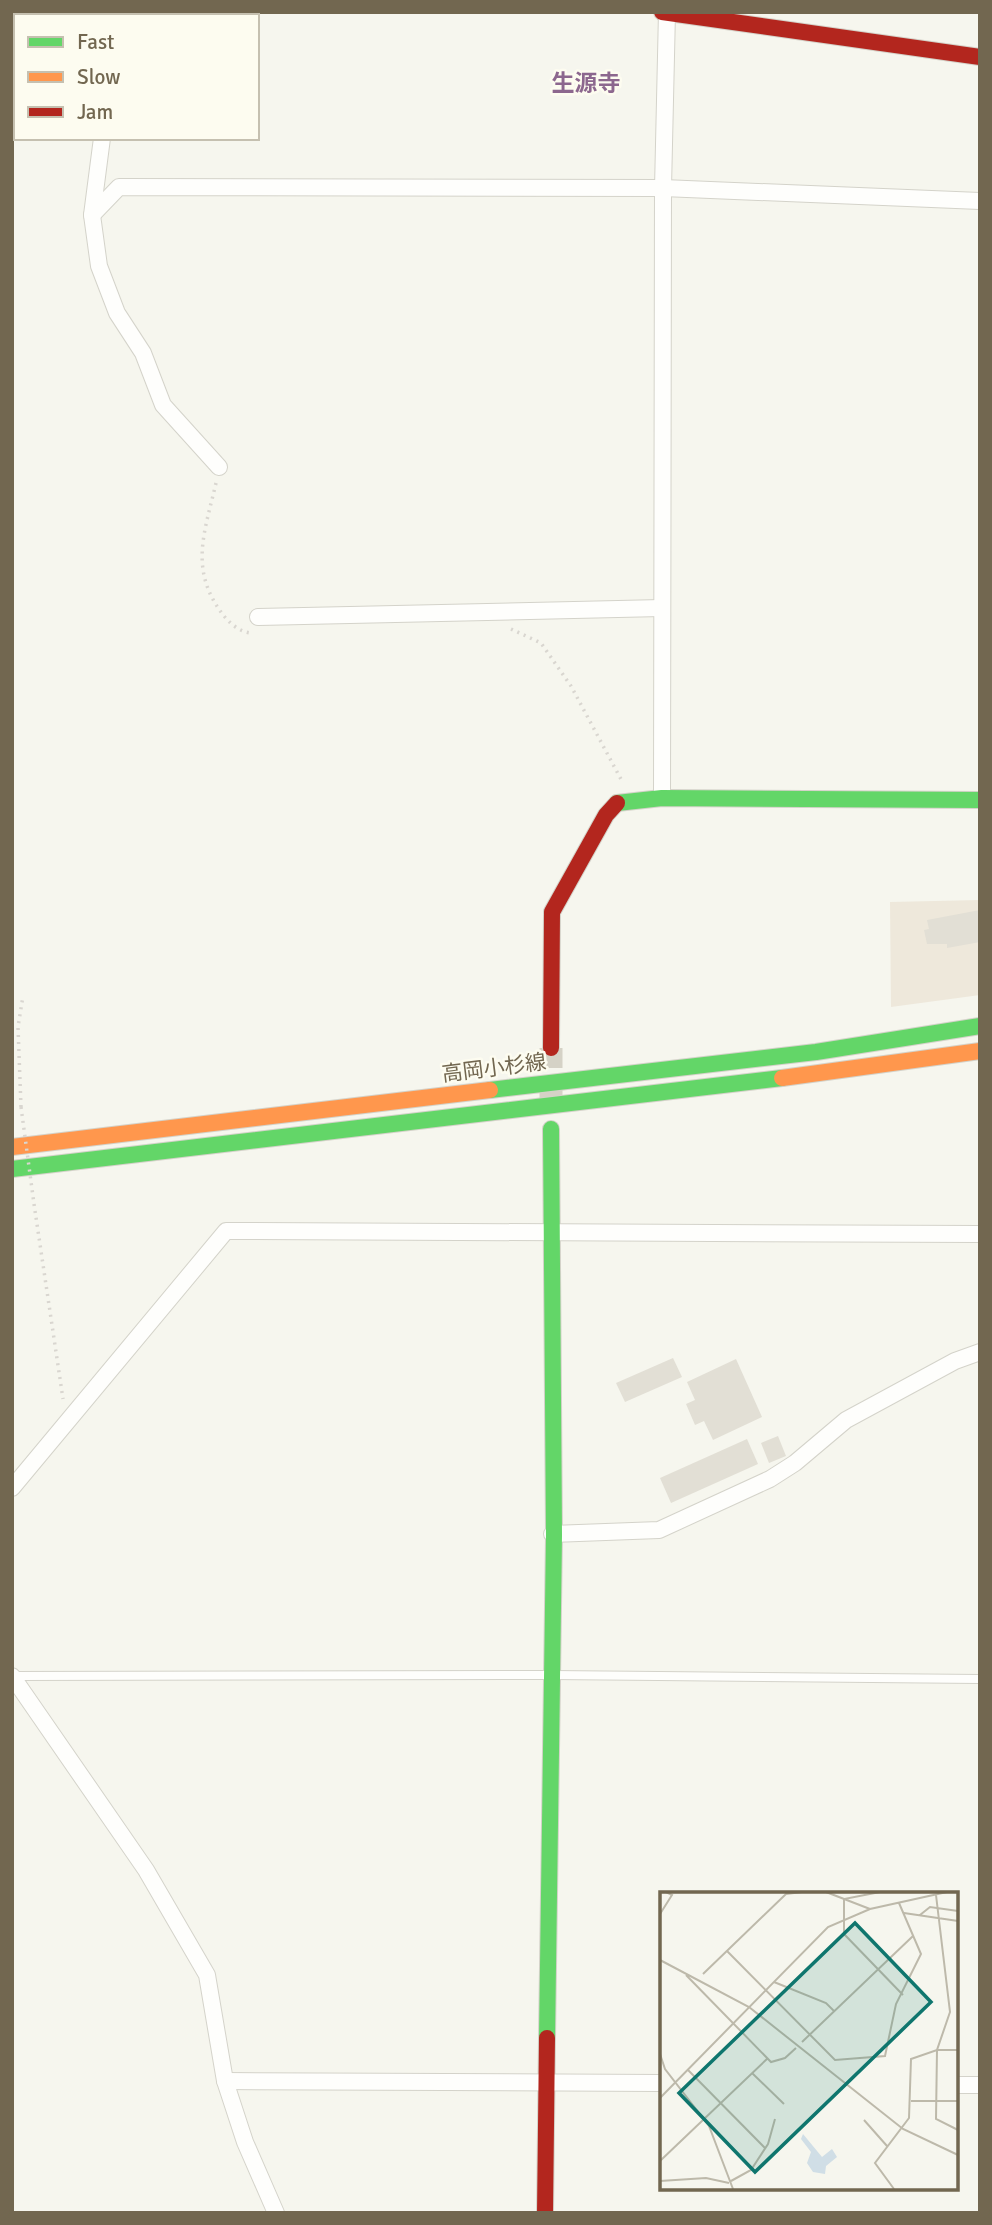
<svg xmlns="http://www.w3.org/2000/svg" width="992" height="2225" font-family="Signika,'Noto Sans JP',sans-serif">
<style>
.commercial{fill:#eee8db}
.building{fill:#e2dfd5}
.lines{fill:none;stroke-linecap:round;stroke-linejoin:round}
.secondary-tunnel{stroke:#d5d2c6;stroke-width:23;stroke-dasharray:23 11;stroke-linecap:butt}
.lane-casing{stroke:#d4d3ca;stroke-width:10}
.street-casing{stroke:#d4d3ca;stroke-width:18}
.fast-casing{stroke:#d4d2c9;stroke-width:18}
.slow-casing{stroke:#d4d2c9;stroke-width:18}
.jam-casing{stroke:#d4d2c9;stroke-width:18}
.path{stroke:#d9d6d0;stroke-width:3.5;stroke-dasharray:2 5;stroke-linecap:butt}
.lane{stroke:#fefefc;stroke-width:8}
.street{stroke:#fefefc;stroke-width:16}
.fast{stroke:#63d668;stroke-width:16}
.slow{stroke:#ff974d;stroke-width:16}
.jam{stroke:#b3261e;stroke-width:16}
.path-bridge{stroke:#d9d6d0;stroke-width:3.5;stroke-dasharray:2 5;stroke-linecap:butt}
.labels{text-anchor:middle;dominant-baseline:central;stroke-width:5;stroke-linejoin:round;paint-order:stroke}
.street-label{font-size:21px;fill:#726750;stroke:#fdfcf0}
.neighbourhood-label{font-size:23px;font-weight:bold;fill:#8c678e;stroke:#fdfcf0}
.inset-road{fill:none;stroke:#bdb9aa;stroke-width:2}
.view{fill:#0f766e;fill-opacity:0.15;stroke:#0f766e;stroke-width:3.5}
.inset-edge{fill:none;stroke:#726750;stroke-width:3.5}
</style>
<rect width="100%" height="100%" fill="#f6f6ee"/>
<polygon class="commercial" points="980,900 980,995 891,1007 890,902"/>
<g class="building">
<polygon points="980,910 980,942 947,948 947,944 927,944 924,930 929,929 927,920"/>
<polygon points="673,1358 682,1377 625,1402 616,1383"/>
<polygon points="736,1359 762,1417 713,1440 704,1421 695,1425 686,1404 695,1400 687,1382"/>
<polygon points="778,1436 786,1456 769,1463 761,1443"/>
<polygon points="747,1439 758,1464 671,1503 660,1478"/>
</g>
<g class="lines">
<polyline class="secondary-tunnel" points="551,1102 551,1048"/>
<defs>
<polyline id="lane" points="13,1676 552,1675 980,1679"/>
<g id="street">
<polyline points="49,12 50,16"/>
<polyline points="102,138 92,215 99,266 117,313 143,353 163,405 219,467"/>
<polyline points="92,215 119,187 663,188 980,201"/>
<polyline points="258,617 662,608"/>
<polyline points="662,798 663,188 667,12"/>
<polyline points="12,1488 226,1231 980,1234"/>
<polyline points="552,1534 659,1530 770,1479 795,1463 846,1420 955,1361 980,1352"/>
<polyline points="12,1676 146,1870 207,1975 225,2081 245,2142 276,2213"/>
<polyline points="225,2081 661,2083"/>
<polyline points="955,2085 980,2085"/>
</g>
<g id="fast">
<polyline points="617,803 662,798 980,800"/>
<polyline points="490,1090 816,1052 980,1026"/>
<polyline points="12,1169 782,1078"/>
<polyline points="547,2038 554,1535 551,1129"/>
</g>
<g id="slow">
<polyline points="782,1078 980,1051"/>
<polyline points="12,1147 490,1090"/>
</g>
<g id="jam">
<polyline points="662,12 980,57"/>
<polyline points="551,1048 552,912 606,815 617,803"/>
<polyline points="545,2213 547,2038"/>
</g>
</defs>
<use href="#lane" class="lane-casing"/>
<use href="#street" class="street-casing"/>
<use href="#fast" class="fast-casing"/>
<use href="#slow" class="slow-casing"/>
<use href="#jam" class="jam-casing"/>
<g class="path">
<path d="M216 483C205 531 189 568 221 612 228 622 239 632 251 633"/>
<polyline points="511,629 541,643 571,686 623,783"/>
<polyline points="21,1107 18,1027 23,996"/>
<polyline points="34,1204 63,1399"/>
</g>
<use href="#lane" class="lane"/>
<use href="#street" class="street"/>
<use href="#fast" class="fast"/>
<use href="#slow" class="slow"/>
<use href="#jam" class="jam"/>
<polyline class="path-bridge" points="21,1107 34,1204"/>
</g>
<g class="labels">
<g class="street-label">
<text transform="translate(494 1068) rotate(-7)">高岡小杉線</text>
</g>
<g class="neighbourhood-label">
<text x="586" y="83">生源寺</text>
</g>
</g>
<g transform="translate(660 1892)">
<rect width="298" height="298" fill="#f6f6ee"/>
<path d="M143 242 162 265 172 257 177 265 166 274 165 282 153 280 147 271 151 260 141 247Z" fill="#d0dee6"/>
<path class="inset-road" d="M166 0 210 17M220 0 184 7V42L243 103M276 3 290 120 277 158 276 227 298 238M244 21 298 29M0 22 12 3 6 0M260 23 270 15 298 19M67 59 175 168 225 164 236 112 261 62 239 11M0 68 89 115 243 237 298 263M43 82 126 2 142 0M26 83 111 170 125 166 136 156M114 90 166 111 174 119M142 150 253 44M0 162 5 177 49 234 73 297M28 178 105 256M92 181 124 212M0 206 168 35 210 17 287 0M251 209H298M204 228 227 254M0 269 108 166M0 289 46 286 69 291M71 289 91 278 108 252 115 227M234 297 215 271 249 226 251 167 277 158H298"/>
<path class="view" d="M195 31 271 110 95 280 19 201Z"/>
<rect width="298" height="298" class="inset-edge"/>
</g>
<rect width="992" height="2225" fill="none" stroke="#726750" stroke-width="28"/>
<rect x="14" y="14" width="245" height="126" fill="#fdfcf0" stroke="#c5c0b0" stroke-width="2"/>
<rect x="28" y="37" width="35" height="10" fill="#63d668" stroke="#c5c0b0" stroke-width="2"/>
<text x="77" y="49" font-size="21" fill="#726750">Fast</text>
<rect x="28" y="72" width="35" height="10" fill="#ff974d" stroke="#c5c0b0" stroke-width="2"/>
<text x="77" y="84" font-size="21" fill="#726750">Slow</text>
<rect x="28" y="107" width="35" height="10" fill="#b3261e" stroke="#c5c0b0" stroke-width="2"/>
<text x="77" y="119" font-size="21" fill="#726750">Jam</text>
</svg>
